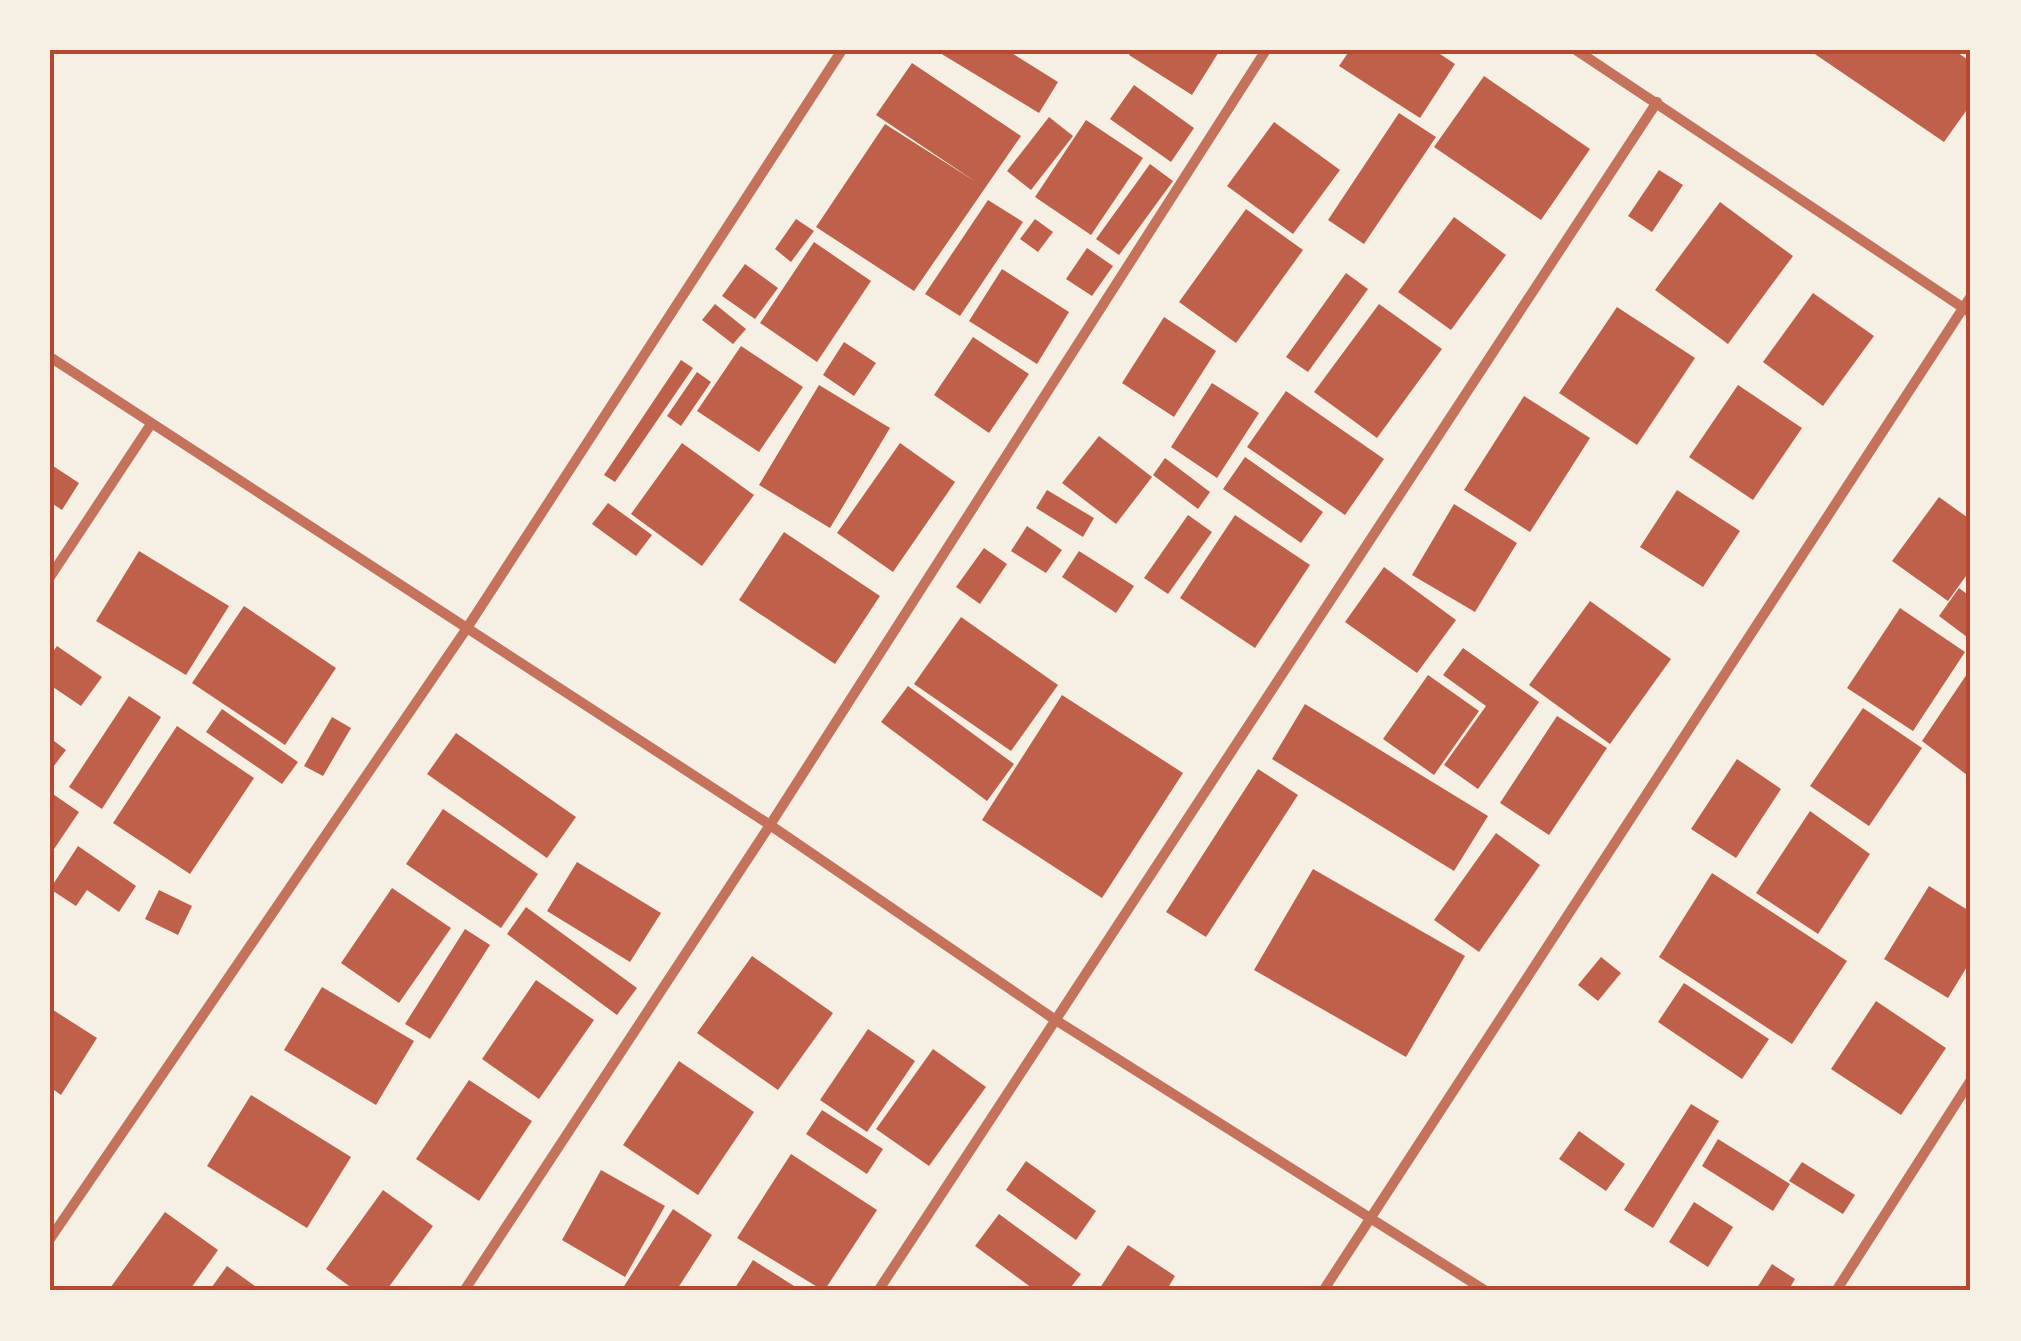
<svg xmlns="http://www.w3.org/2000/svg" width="2021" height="1341" font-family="Arial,sans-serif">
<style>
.building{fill:#bf614a}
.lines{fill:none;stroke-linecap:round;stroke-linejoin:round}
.minor{stroke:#c5725c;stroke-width:10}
.neatline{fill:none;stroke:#b5482f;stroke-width:4}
</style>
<rect width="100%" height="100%" fill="#f6efe4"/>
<g class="building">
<polygon points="935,50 1007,50 1058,82 1039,113"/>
<polygon points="1132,50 1220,50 1192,95 1129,55"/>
<polygon points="1350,50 1434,50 1455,64 1420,118 1339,66"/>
<polygon points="1809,50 1954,50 1971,62 1971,104 1944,142"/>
<polygon points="912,63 1021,136 914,291 816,227 885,124 976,182 876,115"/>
<polygon points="1484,76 1590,149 1541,220 1434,147"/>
<polygon points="1134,85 1194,128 1171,162 1110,119"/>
<polygon points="1399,113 1436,137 1364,244 1328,220"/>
<polygon points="1049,117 1073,136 1031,190 1007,171"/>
<polygon points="1086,120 1143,158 1091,235 1035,197"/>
<polygon points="1274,122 1340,170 1293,234 1227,186"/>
<polygon points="1150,164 1173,181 1119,255 1096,239"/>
<polygon points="1659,170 1683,185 1652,232 1628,216"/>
<polygon points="988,200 1023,222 960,316 925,294"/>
<polygon points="1720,202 1793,256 1728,344 1655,290"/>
<polygon points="1246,209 1303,250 1236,343 1179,302"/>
<polygon points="1454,217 1506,255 1451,330 1398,292"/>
<polygon points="796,219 814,231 791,262 775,249"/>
<polygon points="1035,219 1053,232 1038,252 1020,239"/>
<polygon points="814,242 871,281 817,362 760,323"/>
<polygon points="1087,248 1113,266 1092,296 1066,279"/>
<polygon points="745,264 778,288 755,319 722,296"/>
<polygon points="1002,269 1069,312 1037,364 969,321"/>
<polygon points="1346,273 1368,289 1308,372 1286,357"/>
<polygon points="1813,293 1874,336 1823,406 1763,362"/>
<polygon points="715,304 746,329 733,344 702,320"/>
<polygon points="1379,304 1442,349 1377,438 1314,392"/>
<polygon points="1617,307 1695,358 1637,445 1559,393"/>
<polygon points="1164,317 1216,351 1174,417 1122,383"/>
<polygon points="973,337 1029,374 989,433 934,395"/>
<polygon points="844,342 876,363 854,396 823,375"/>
<polygon points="741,346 803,387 759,452 697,411"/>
<polygon points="681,360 693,368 615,482 604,475"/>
<polygon points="697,372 711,382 681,426 667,416"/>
<polygon points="1212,383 1259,413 1217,478 1171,447"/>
<polygon points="819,385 890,428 830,528 759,485"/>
<polygon points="1738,385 1802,428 1753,500 1689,457"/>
<polygon points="1286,391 1384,459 1345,515 1247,447"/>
<polygon points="1524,396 1590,438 1530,532 1464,490"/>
<polygon points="1099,436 1152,477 1116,524 1062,483"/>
<polygon points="682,443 754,495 702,566 631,514"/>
<polygon points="900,443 955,482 893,572 837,533"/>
<polygon points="1245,457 1323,512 1301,543 1223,489"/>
<polygon points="1165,458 1210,492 1198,509 1153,475"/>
<polygon points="50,464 79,483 62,510 50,502"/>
<polygon points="1047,490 1094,518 1083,537 1036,508"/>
<polygon points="1677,490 1740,531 1703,587 1640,547"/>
<polygon points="1939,497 1971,520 1971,569 1948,601 1892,561"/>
<polygon points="608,503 652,535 636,556 592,524"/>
<polygon points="1454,504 1517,543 1475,612 1412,575"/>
<polygon points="1188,515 1212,532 1168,594 1144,578"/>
<polygon points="1235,515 1310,565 1255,648 1180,598"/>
<polygon points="1027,526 1062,550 1046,573 1011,551"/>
<polygon points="784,532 880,596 835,664 739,600"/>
<polygon points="984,548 1007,564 980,604 956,587"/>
<polygon points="139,551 229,606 186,675 96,621"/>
<polygon points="1079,551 1134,586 1116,613 1062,577"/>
<polygon points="1384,567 1456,620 1417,673 1345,622"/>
<polygon points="1959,588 1971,597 1971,640 1939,616"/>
<polygon points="1590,601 1671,659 1610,744 1529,685"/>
<polygon points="244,606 336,668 285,745 192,683"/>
<polygon points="1900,608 1965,652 1913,731 1847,688"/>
<polygon points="961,617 1058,685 1011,751 914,684"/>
<polygon points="57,646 102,677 81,706 50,685 50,656"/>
<polygon points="1463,648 1539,702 1478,789 1444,765 1486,706 1443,675"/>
<polygon points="1971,668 1971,778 1922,741"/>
<polygon points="1428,675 1479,711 1434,775 1383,739"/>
<polygon points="908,686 1014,764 987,801 881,722"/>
<polygon points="1062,695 1183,773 1102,898 982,820"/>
<polygon points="129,696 161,717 102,809 69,787"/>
<polygon points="1305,704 1488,816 1454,871 1272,759"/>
<polygon points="1863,708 1922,748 1869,826 1810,786"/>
<polygon points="222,709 298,762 282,784 206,732"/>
<polygon points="1557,716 1607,748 1549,835 1500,803"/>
<polygon points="332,717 351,728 323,776 304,766"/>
<polygon points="177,726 254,778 190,874 113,823"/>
<polygon points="456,733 576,817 547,858 427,774"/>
<polygon points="50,738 66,750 50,771"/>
<polygon points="1737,759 1781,789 1736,858 1691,829"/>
<polygon points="1258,769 1298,795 1206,937 1166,912"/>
<polygon points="50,792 79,812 50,855"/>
<polygon points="443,809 538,874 501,928 406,864"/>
<polygon points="1810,811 1870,854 1818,934 1756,893"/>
<polygon points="1496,833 1540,865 1479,952 1434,920"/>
<polygon points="78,846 136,886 119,912 87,890 76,906 50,889"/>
<polygon points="577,862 661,913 630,962 547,911"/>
<polygon points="1313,869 1465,956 1406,1057 1254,970"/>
<polygon points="1712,873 1847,961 1792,1044 1659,957"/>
<polygon points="1929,886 1971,912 1971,960 1948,998 1884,959"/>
<polygon points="392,888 451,928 399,1003 341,963"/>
<polygon points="159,890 192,906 178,935 145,919"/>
<polygon points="526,907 637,988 617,1015 507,934"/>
<polygon points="465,929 490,945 430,1039 405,1024"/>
<polygon points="752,956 833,1013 778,1090 697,1033"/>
<polygon points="1601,957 1621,973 1598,1001 1578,985"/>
<polygon points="536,980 594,1020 539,1099 482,1059"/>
<polygon points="1684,983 1769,1039 1742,1079 1658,1022"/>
<polygon points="322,987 414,1041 376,1105 284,1050"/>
<polygon points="1876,1001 1946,1048 1901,1115 1831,1069"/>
<polygon points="50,1008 97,1038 61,1095 50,1087"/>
<polygon points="868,1029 915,1061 867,1132 820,1100"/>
<polygon points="933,1049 986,1087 929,1166 876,1129"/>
<polygon points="679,1061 754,1112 698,1195 623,1145"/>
<polygon points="469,1080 532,1121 479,1201 416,1159"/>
<polygon points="251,1095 351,1157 307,1228 207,1166"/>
<polygon points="1691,1104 1719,1121 1653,1228 1624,1210"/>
<polygon points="822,1110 883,1149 867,1174 806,1134"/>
<polygon points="1579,1131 1625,1164 1606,1191 1559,1159"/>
<polygon points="1718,1139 1790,1184 1773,1211 1702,1166"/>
<polygon points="791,1154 877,1210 824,1291 737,1238"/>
<polygon points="1026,1161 1096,1211 1076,1240 1006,1190"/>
<polygon points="1802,1162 1855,1195 1843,1214 1789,1181"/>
<polygon points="601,1170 665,1206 625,1277 562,1240"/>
<polygon points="383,1190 433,1226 386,1291 356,1291 326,1269"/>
<polygon points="1694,1202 1733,1227 1708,1267 1669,1242"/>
<polygon points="673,1209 712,1235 676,1291 621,1291"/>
<polygon points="165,1212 218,1250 189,1291 108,1291"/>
<polygon points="999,1214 1081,1274 1068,1291 1036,1291 975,1246"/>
<polygon points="1128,1245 1175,1276 1166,1291 1098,1291"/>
<polygon points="753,1260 802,1291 733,1291"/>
<polygon points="1772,1264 1795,1279 1788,1291 1755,1291"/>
<polygon points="227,1266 262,1291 209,1291"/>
</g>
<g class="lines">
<g class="minor">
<polyline points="1576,50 1971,313"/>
<polyline points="50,357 770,825 1054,1019 1486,1291"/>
<polyline points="50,577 151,424"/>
<polyline points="50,1239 467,628 842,50"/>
<polyline points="464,1291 770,825 1266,50"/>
<polyline points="878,1291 1657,102"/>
<polyline points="1323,1291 1971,296"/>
<polyline points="1836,1291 1971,1080"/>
</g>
</g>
<rect width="2021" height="1341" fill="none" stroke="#f6efe4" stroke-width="105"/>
<rect x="52" y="52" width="1916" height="1236" class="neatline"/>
</svg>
